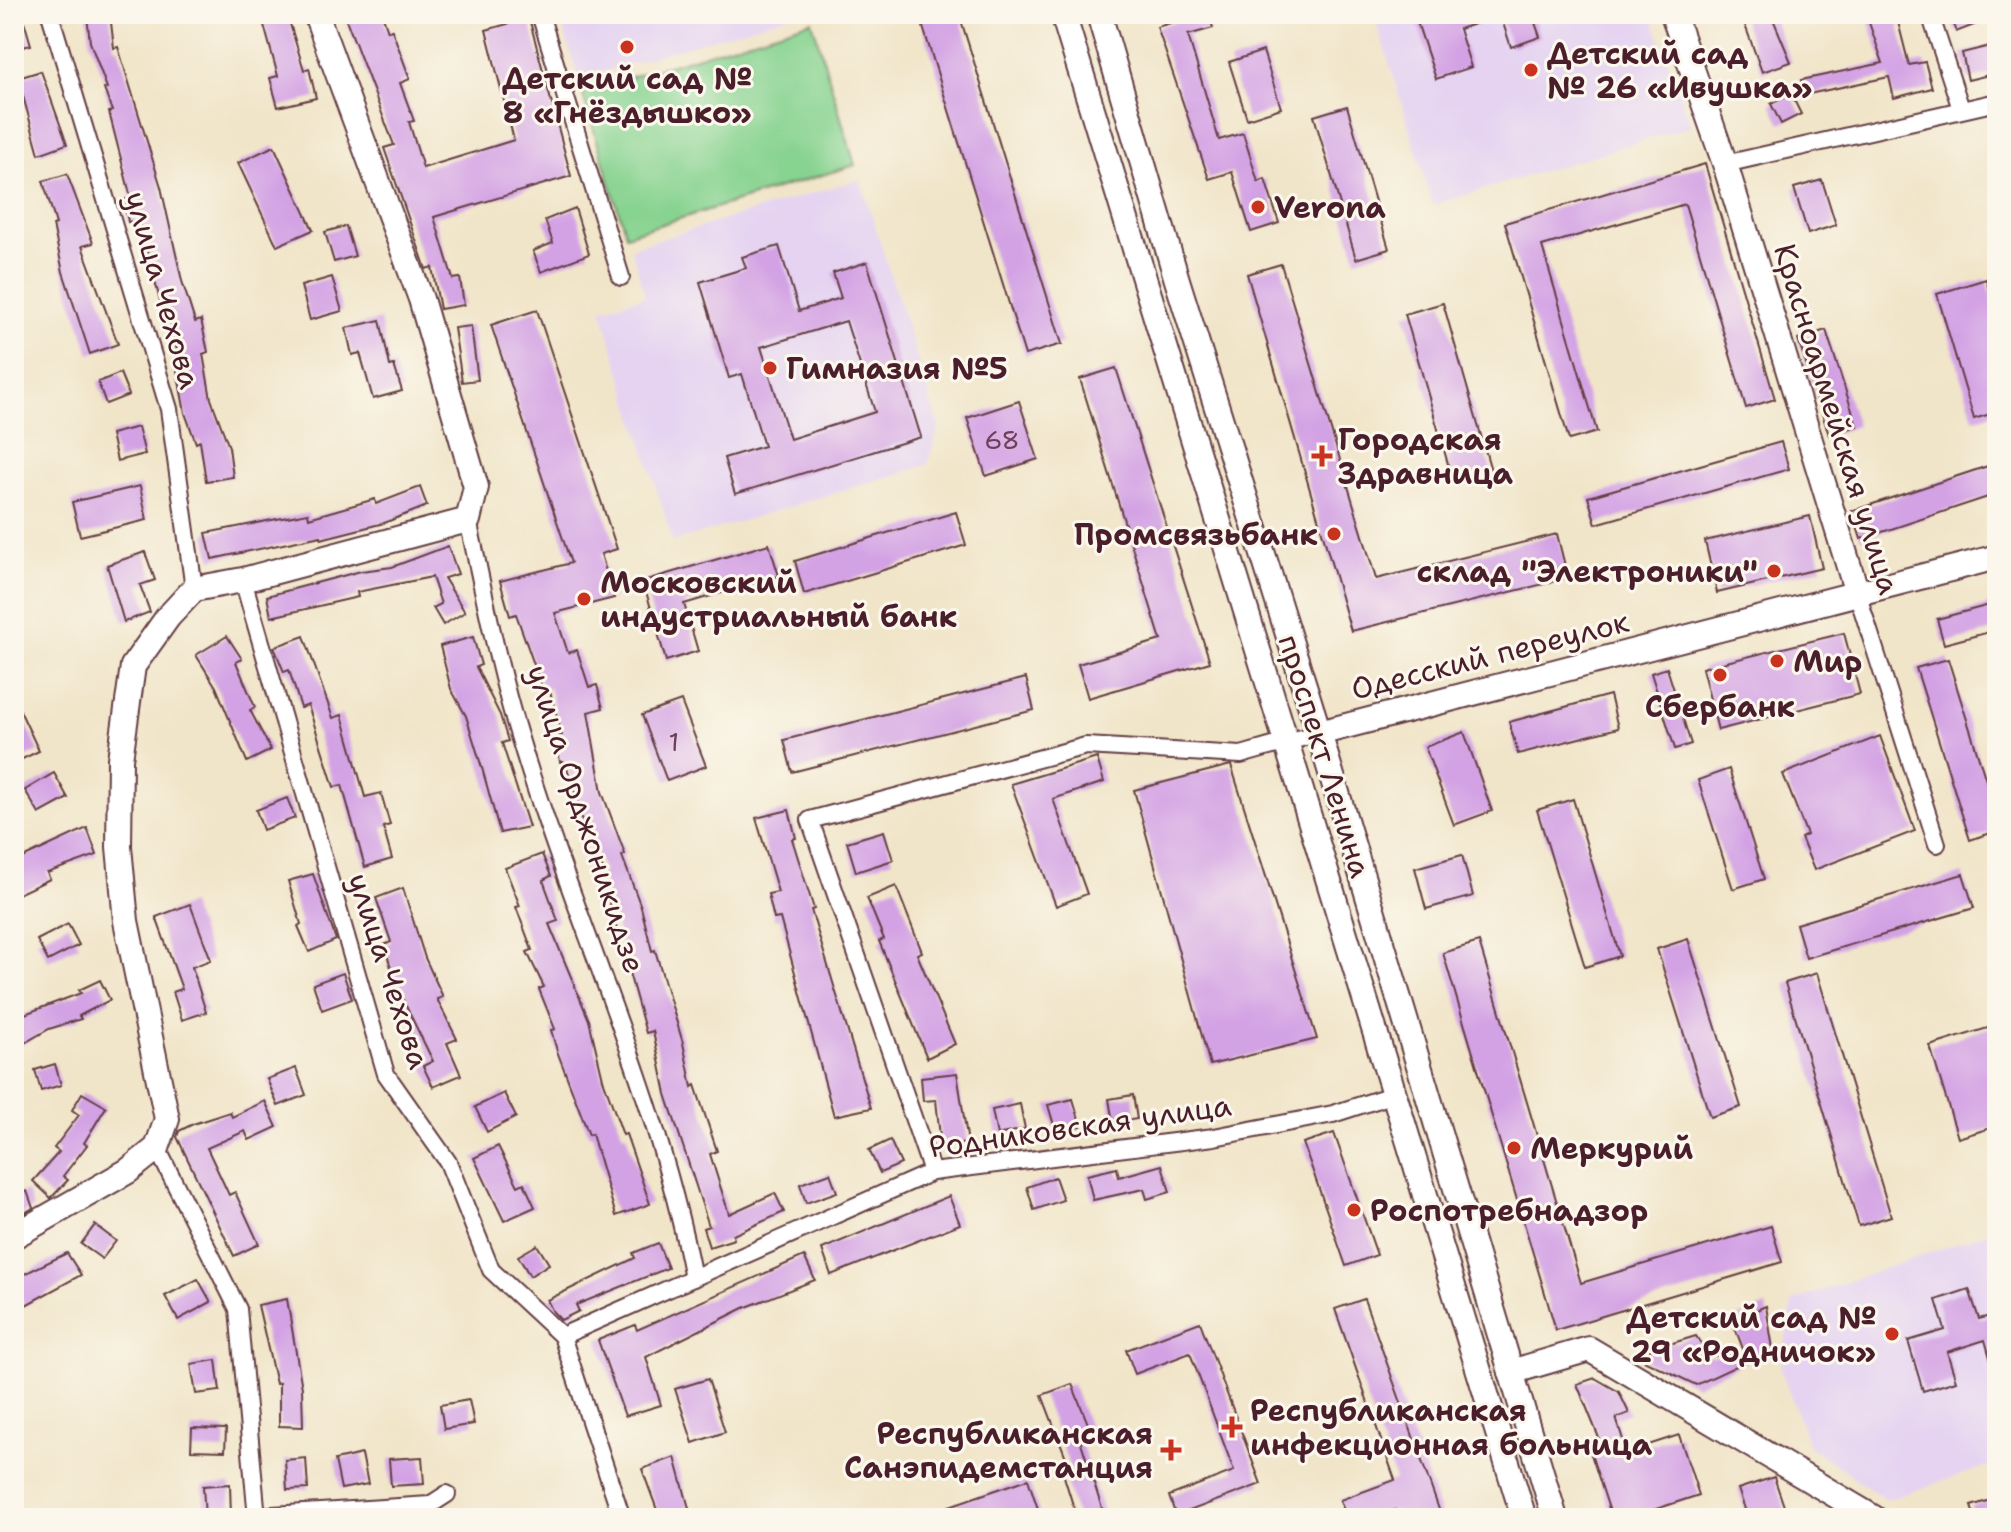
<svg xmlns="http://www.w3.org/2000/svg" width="2011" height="1532" font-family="'Shantell Sans',sans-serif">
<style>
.built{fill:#e5d3f1}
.green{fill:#87d390;stroke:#68795e;stroke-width:2}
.building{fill:#d3a2e4;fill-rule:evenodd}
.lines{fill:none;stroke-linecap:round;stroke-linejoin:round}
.street-casing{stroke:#633d43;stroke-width:20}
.secondary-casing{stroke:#633d43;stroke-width:28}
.street{stroke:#fff;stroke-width:16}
.secondary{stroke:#fff;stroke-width:24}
.poi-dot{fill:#c8321e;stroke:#fbf7ec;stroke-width:3}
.labels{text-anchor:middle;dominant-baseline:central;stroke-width:6;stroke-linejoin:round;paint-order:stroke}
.number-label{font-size:26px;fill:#6c4059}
.poi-label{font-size:30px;font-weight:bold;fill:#4a1f2b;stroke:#fbf7ec;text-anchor:start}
.street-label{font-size:30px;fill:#4a1f2b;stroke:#fbf7ec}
</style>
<rect width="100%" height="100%" fill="#fbf7ec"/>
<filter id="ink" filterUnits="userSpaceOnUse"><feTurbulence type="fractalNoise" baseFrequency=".0125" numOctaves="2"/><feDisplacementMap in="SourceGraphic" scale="16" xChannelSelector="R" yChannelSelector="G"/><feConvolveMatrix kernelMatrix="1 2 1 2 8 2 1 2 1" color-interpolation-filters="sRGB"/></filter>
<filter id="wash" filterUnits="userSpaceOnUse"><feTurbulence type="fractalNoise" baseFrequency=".006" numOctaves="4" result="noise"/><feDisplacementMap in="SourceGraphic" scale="32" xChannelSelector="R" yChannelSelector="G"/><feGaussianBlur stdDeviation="1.8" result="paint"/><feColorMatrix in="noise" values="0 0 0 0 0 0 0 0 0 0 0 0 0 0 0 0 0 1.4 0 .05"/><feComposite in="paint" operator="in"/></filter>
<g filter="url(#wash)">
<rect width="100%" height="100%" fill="#f1e5c9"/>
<g class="built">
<polygon points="559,14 794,14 579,79"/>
<polygon points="1374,14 1651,14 1691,126 1433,205"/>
<polygon points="860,179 939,427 927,465 673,542 601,309 645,296 631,248"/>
<polygon points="1997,1229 1997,1463 1886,1500 1809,1446 1780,1368 1793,1301"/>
</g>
<polygon class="green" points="812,21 855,165 626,235 582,92"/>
<g id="blocks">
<g class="building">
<polygon points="14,14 22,14 31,45 14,49"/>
<polygon points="110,14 114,48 118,47 161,187 182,281 195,322 201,320 208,352 203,354 211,399 229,447 233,477 206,481 200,441 196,443 185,413 177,370 181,369 168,310 163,312 139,220 128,222 124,200 131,198 109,112 112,111 104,89 107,88 90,42 87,16"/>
<polygon points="261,14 287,14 304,70 309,68 316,98 278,107 270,78 278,76"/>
<polygon points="344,14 382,14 388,31 392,30 410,79 400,83 414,121 409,122 423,168 514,140 486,30 529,18 571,176 434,217 453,279 460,278 464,305 440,309 432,267 426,269 384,148 394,145"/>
<polygon points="919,14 959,14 1062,344 1025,355"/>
<polygon points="1200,14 1209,14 1213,28 1188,35 1219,140 1243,133 1258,182 1265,179 1279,223 1251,232 1232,172 1209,179 1157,27"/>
<polygon points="1440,14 1496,17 1459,29 1471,67 1436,79 1417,22"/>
<polygon points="1500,14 1532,14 1540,37 1511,47"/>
<polygon points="1741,14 1771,14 1791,62 1762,72"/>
<polygon points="1866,14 1896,14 1909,65 1925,62 1932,88 1894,98 1889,77 1804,95 1801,80 1883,63"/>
<polygon points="1949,14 1997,14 1997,16 1956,32"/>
<polygon points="1994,45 1997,73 1968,80 1962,53"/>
<polygon points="1263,51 1281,108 1247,119 1229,62"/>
<polygon points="41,71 67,144 39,154 18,78"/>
<polygon points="1791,94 1801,114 1781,124 1771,104"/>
<polygon points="1347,106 1389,249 1356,259 1314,116"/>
<polygon points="274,146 313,230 277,246 238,163"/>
<polygon points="1705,164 1775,399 1746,408 1685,204 1542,246 1597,432 1569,440 1505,223"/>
<polygon points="67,174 93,243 82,246 118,344 90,354 63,272 53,225 56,224 43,181"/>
<polygon points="1822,180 1836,225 1808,234 1794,188"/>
<polygon points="575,208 589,254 541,272 533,251 553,243 545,220"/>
<polygon points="346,226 355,256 334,262 325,232"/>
<path d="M779 246 799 311 841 298 833 273 867 262 921 437 735 494 724 458 764 446 742 374 729 378 700 282 746 268 742 257ZM846 321 875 412 790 439 761 347Z"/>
<polygon points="1281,264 1376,579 1557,534 1568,578 1351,631 1247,274"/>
<polygon points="332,277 342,311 310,320 301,286"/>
<polygon points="1986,279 1997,318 1997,412 1974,419 1937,294"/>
<polygon points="1443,303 1492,474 1454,485 1405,314"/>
<polygon points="537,310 617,549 601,554 614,598 555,613 568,653 577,650 589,687 597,685 603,708 588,712 602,792 625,854 622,856 641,907 652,951 655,950 683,1043 692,1087 695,1085 717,1151 710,1154 729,1214 775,1193 784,1212 733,1235 734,1239 709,1247 703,1228 709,1226 666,1094 653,1031 646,1033 601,873 604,872 578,811 581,810 565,762 560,762 556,736 562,735 549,688 543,690 516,614 510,616 500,581 571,563 491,325"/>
<polygon points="380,320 390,366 394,365 402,391 373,399 360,353 352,355 346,328"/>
<polygon points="471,326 478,380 462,382 454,328"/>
<polygon points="1826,330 1857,426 1829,435 1798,339"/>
<polygon points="1116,368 1210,662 1088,698 1078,664 1161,640 1080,379"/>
<polygon points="120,373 129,395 106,404 98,382"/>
<polygon points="1019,401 1038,459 986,476 967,418"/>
<polygon points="138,427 145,454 117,461 111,434"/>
<polygon points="1781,442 1789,469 1596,524 1588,497"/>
<polygon points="1997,463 1997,494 1861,539 1852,511"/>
<polygon points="140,486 147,520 80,536 72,502"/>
<polygon points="420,487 427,506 384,523 321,539 321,536 212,559 206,533 308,513 309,518 375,499 376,504"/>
<polygon points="956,512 966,545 804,594 795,561"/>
<polygon points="1810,516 1822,568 1717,593 1705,541"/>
<polygon points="769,544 779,576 684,604 698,651 666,661 643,581"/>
<polygon points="448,546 458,574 444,578 465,612 443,625 433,608 441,604 432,577 357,592 358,597 271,617 267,596 361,571 392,567"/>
<polygon points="145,552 155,580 140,585 150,612 124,622 107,565"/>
<polygon points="1997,603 1997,630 1944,644 1937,619"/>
<polygon points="1844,633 1860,694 1718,730 1702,668"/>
<polygon points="227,636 242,659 236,662 255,707 250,710 271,750 247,762 216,687 196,655"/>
<polygon points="304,636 333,718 342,715 365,797 381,793 390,825 383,827 392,859 365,867 342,785 334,787 308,705 301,708 289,670 284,672 274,647"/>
<polygon points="473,637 481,665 476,667 500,715 508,741 502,743 529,827 500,833 482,768 466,716 451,689 440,646"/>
<polygon points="1948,659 1997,816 1997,831 1970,840 1916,668"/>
<polygon points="1667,668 1691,744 1675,749 1651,673"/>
<polygon points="1026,678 1034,710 792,772 784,740"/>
<polygon points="1610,695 1618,728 1518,754 1509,722"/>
<polygon points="14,698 39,751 14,763"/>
<polygon points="681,701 706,766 667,781 642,715"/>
<polygon points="1464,732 1492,811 1454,825 1425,747"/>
<polygon points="1880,736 1915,831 1814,870 1801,838 1807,835 1783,774"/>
<polygon points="1097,758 1104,782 1053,799 1087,894 1056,906 1011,784"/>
<polygon points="1231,765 1317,1039 1210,1065 1134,790"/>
<polygon points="1729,769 1764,879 1733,889 1698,780"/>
<polygon points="54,773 68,798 39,814 25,790"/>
<polygon points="287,798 295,818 263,830 256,810"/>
<polygon points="1573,799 1620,956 1585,967 1537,810"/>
<polygon points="789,810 796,838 792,839 814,909 811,910 871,1108 834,1116 780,918 774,919 768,894 778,892 756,818"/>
<polygon points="87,828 97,855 47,873 50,879 14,896 14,862"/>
<polygon points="884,831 893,860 856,872 847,842"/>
<polygon points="542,854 551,876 543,880 558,921 549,924 589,1020 603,1079 623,1135 626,1134 650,1204 616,1216 592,1134 589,1135 557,1051 551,1030 555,1029 539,989 544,987 527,952 532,950 516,907 520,906 505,868"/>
<polygon points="1462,855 1473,896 1426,909 1415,868"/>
<polygon points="313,874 336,940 309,952 298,926 301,924 288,881"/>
<polygon points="1963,874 1974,908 1806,958 1796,924"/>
<polygon points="896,886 922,952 917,954 955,1044 927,1058 879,941 884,939 867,898"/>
<polygon points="403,888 425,958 443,997 437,999 457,1039 447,1043 461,1075 433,1087 423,1066 433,1061 398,990 384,945 391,942 376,898"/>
<polygon points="190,904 211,960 192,967 206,1012 182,1020 173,992 182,989 156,917"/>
<polygon points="68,924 79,945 48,961 37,940"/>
<polygon points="1688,939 1741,1107 1710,1117 1657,949"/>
<polygon points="1479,942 1581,1283 1771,1226 1782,1262 1556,1330 1443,953"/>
<polygon points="343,973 352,999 322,1010 313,984"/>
<polygon points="1817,973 1891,1216 1859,1226 1785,983"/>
<polygon points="100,980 110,1000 79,1016 81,1019 49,1029 14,1049 14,1018 81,993 79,990"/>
<polygon points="1997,1025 1997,1126 1958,1138 1930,1046"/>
<polygon points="55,1064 61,1085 41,1091 35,1070"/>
<polygon points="296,1068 306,1095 278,1106 267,1079"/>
<polygon points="957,1073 968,1143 941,1146 936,1100 923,1101 921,1077"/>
<polygon points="82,1093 106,1107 84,1143 87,1145 63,1176 68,1180 51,1198 33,1181 59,1152 54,1148 79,1115 72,1110"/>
<polygon points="504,1093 516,1117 487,1132 475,1107"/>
<polygon points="1133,1095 1137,1119 1113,1123 1109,1099"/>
<polygon points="1073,1099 1081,1126 1056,1132 1048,1105"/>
<polygon points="265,1101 277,1127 249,1140 245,1131 207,1148 229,1195 235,1192 259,1244 234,1256 177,1137 179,1131 193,1124 230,1112 232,1117"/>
<polygon points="1020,1104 1025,1129 997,1135 992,1110"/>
<polygon points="1334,1133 1377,1255 1346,1266 1303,1143"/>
<polygon points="890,1140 901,1164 880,1173 869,1150"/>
<polygon points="498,1146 518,1186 524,1183 535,1207 504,1221 474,1158"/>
<polygon points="1162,1165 1170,1192 1147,1199 1144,1189 1093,1200 1087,1175 1117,1168 1119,1177"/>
<polygon points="830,1173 837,1192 806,1203 800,1184"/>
<polygon points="1055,1177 1063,1200 1034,1210 1027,1187"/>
<polygon points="27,1191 33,1208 14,1219 14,1196"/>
<polygon points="949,1196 960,1224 831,1275 822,1249"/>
<polygon points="95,1225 116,1241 102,1259 81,1244"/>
<polygon points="658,1243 668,1268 576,1305 579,1311 561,1320 553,1312 547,1300 635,1258 633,1253"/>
<polygon points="537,1245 549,1264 530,1276 518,1256"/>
<polygon points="67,1253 81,1275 24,1306 14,1279"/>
<polygon points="804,1256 815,1280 744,1308 646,1357 661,1405 625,1416 598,1340 635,1325 637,1330"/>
<polygon points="198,1279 211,1302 178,1320 165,1296"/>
<polygon points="1969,1289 1979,1319 1997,1314 1997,1367 1993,1368 1985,1340 1947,1352 1956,1381 1923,1391 1908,1341 1945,1330 1936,1300"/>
<polygon points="287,1299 302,1388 303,1427 279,1426 279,1383 276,1384 258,1305"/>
<polygon points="1364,1299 1430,1484 1442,1518 1398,1518 1395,1510 1374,1518 1347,1518 1340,1500 1395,1480 1335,1309"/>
<polygon points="1766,1306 1773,1349 1696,1385 1633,1355 1696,1336 1708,1356 1745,1354 1732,1320"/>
<polygon points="1200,1322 1261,1484 1176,1516 1169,1496 1234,1471 1190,1353 1135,1374 1126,1350"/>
<polygon points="216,1360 220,1391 196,1394 191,1364"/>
<polygon points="1595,1378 1619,1392 1629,1413 1616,1418 1627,1452 1679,1435 1699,1495 1647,1512 1649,1518 1612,1518 1587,1442 1599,1438 1577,1384"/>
<polygon points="708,1379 725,1432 693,1443 675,1389"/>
<polygon points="1072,1384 1092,1434 1080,1439 1105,1518 1077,1518 1062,1470 1070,1468 1042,1395"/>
<polygon points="469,1400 474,1424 444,1429 440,1405"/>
<polygon points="192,1428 226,1429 225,1451 191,1450"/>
<polygon points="362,1454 368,1484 341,1489 335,1460"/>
<polygon points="422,1457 424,1484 391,1486 389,1459"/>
<polygon points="675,1457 690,1512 660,1518 642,1469"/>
<polygon points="306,1458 308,1489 287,1490 285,1460"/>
<polygon points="1774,1477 1788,1518 1748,1518 1738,1489"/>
<polygon points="1028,1479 1041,1518 921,1518 920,1516"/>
<polygon points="230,1484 231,1516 205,1517 203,1486"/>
<polygon points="1997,1498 1997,1518 1975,1518 1971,1506"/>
</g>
</g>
</g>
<g filter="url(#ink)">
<use href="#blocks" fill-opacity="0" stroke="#633d43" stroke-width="2"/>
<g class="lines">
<defs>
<g id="street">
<polyline points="50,14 169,409 194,589"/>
<polyline points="540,14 621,277"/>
<polyline points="1930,14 1961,109"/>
<polyline points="1725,164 1997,102"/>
<path d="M468 520C484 593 498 668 520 739 574 920 658 1092 693 1278"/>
<polyline points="243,580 386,1074 448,1162 491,1270 562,1336 622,1518"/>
<polyline points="1857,593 1937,844"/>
<polyline points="157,1148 238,1309 257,1518"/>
<polyline points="932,1172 810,820 1086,746 1241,755 1319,733"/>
<polyline points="562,1336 932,1172 1214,1137 1333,1114 1395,1094"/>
<polyline points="257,1516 430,1505 447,1494"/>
</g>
<g id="secondary">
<polyline points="1063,14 1524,1518"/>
<polyline points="1099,14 1177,280 1319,733 1555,1518"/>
<polyline points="1673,14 1725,164 1857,593"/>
<polyline points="1319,733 1997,557"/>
<polyline points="14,1236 128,1171 157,1148 167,1119 126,921 119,847 120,759 133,666 168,617 194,589 243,580 468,520 476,487 421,299 316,14"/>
<polyline points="1511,1372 1589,1349 1874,1518"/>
</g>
</defs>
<use href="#street" class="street-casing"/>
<use href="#secondary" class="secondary-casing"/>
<use href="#street" class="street"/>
<use href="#secondary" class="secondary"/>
</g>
</g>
<g class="poi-dot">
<circle cx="627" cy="47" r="8"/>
<circle cx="1531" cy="70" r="8"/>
<circle cx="1258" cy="207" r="8"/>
<circle cx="770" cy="368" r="8"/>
<path d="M1318 444h8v8h8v8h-8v8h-8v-8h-8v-8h8z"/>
<circle cx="1334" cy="534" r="8"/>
<circle cx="1774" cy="571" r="8"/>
<circle cx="584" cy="599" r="8"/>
<circle cx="1777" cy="661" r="8"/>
<circle cx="1720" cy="675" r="8"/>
<circle cx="1514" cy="1148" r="8"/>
<circle cx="1354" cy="1210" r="8"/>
<circle cx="1892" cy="1334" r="8"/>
<path d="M1228 1415h8v8h8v8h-8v8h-8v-8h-8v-8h8z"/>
<path d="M1167 1438h8v8h8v8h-8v8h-8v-8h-8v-8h8z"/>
</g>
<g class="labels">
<g class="number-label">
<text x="1002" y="439">68</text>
<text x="674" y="741">1</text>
</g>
<g class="poi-label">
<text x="1547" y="53">Детский сад<tspan x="1547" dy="34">№ 26 «Ивушка»</tspan></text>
<text x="627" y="78" text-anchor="middle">Детский сад №<tspan x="627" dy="34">8 «Гнёздышко»</tspan></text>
<text x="1274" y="207">Verona</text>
<text x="786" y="368">Гимназия №5</text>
<text x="1338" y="439">Городская<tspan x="1338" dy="34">Здравница</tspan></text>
<text x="1318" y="534" text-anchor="end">Промсвязьбанк</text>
<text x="1758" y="571" text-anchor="end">склад "Электроники"</text>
<text x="600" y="582">Московский<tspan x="600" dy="34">индустриальный банк</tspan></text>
<text x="1793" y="661">Мир</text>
<text x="1720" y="706" text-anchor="middle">Сбербанк</text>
<text x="1530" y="1148">Меркурий</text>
<text x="1370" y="1210">Роспотребнадзор</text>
<text x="1876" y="1317" text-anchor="end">Детский сад №<tspan x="1876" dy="34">29 «Родничок»</tspan></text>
<text x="1250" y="1410">Республиканская<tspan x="1250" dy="34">инфекционная больница</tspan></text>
<text x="1153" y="1433" text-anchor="end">Республиканская<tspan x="1153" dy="34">Санэпидемстанция</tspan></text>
</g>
<g class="street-label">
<text transform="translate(163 290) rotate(74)">улица Чехова</text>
<text transform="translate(1837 419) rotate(73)">Красноармейская улица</text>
<text transform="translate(1490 655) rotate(-14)">Одесский переулок</text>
<text transform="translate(1325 756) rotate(73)">проспект Ленина</text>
<text transform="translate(586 819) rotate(72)">улица Орджоникидзе</text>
<text transform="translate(389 971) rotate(72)">улица Чехова</text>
<text transform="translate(1080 1126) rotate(-8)">Родниковская улица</text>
</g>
</g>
<rect width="2011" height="1532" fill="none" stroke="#fbf7ec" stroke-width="48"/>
</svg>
